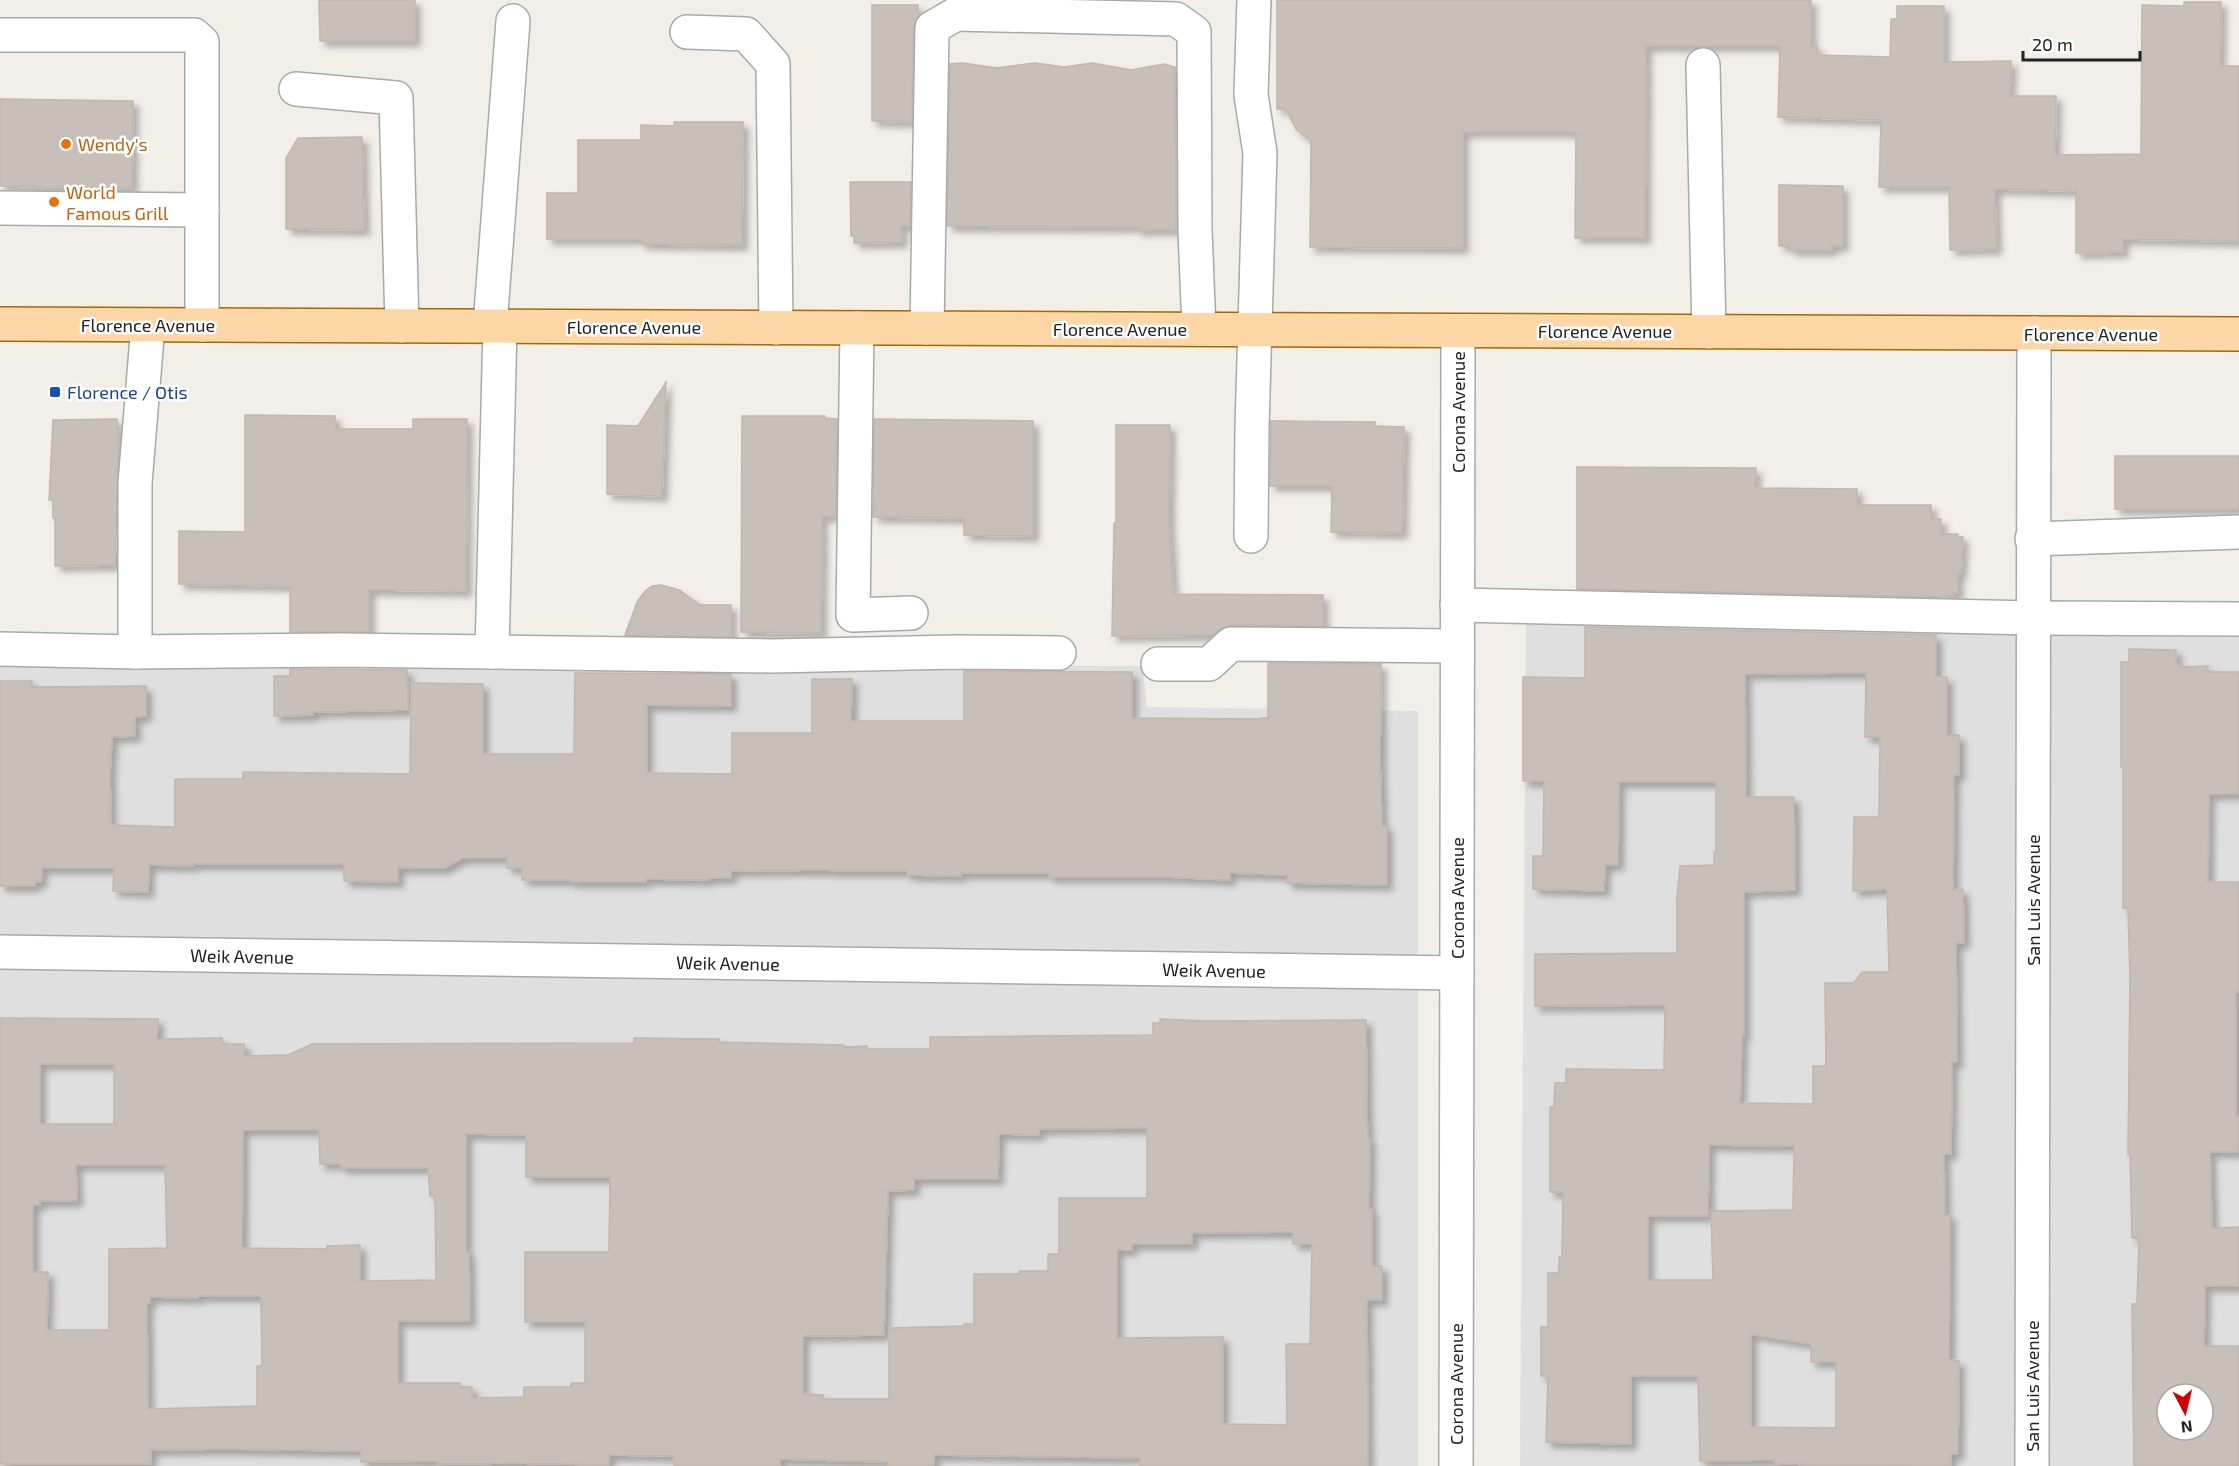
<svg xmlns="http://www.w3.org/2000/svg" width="2239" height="1466" font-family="'Exo 2',sans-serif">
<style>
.residential{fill:#e0dfdf;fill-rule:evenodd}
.building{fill:#c7bfb8;stroke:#c4b6ab;stroke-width:1.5;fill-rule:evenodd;filter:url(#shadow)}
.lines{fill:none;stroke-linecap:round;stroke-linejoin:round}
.minor-casing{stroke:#a9a9a9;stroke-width:36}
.major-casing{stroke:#a06b00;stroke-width:36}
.minor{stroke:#fff;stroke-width:33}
.major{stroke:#fcd6a4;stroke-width:33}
.food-dot{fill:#e8710a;stroke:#fff;stroke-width:2}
.transit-dot{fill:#1a4fb4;stroke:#fff;stroke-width:2}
.labels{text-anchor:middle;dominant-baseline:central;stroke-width:5;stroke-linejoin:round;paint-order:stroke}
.food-label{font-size:18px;fill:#c56008;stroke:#fff;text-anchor:start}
.street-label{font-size:18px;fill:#222;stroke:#fff}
.transit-label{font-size:18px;fill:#164399;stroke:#fff;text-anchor:start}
</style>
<defs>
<filter id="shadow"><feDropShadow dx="5.5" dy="5.5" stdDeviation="3" flood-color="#0004"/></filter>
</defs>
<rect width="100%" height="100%" fill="#f2efe9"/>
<g class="residential">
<path d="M1526 620 2239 630V1466H1520ZM2167 1394H2203V1430H2167Z"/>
<polygon points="0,663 1142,666 1147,707 1418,711 1418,1466 0,1466"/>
</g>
<g class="building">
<polygon points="319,0 415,0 415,41 320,41"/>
<polygon points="1277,0 1811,0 1811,46 1817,46 1817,55 1890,57 1891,19 1897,19 1897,6 1944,6 1944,62 2011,61 2010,96 2056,96 2055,155 2141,154 2142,5 2184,6 2184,2 2221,2 2220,66 2239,66 2239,241 2123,239 2123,252 2076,253 2076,191 1995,189 1996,249 1950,250 1949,187 1879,187 1881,120 1778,117 1780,46 1646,46 1645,238 1575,238 1576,132 1463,132 1463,248 1310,247 1311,141 1296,129 1286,109 1277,109"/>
<polygon points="872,5 918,5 918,16 913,28 912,122 872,121"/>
<polygon points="962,63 997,68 1035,63 1064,67 1092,63 1131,70 1164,64 1175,67 1176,230 1138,230 1138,227 947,226 950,64"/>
<polygon points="0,99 133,101 132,188 0,186"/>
<polygon points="674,122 743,122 742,245 641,244 641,239 547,239 547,193 578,193 578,140 641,140 641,125 674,126"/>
<polygon points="362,137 364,230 286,229 286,158 298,138"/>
<polygon points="850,182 911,182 910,226 901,226 902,242 854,243 854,236 851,236"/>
<polygon points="1779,185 1843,186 1843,246 1831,246 1832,250 1790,250 1790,246 1779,246"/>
<polygon points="666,382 662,496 607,494 607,425 638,426"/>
<polygon points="245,415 335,416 335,429 413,429 413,419 467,419 466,591 369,590 369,632 290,632 290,586 179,584 179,531 245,532"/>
<polygon points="742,416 825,416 825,418 837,419 836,516 822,516 821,633 741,632"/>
<polygon points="117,419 118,457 115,565 55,566 55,519 53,518 53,500 49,500 53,420"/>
<polygon points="874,419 1033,421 1033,536 964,535 964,518 873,517"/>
<polygon points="1271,421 1375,422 1375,426 1404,427 1402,533 1331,532 1332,486 1270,486"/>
<polygon points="1116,425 1170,425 1169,522 1173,594 1323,595 1323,626 1231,625 1219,630 1213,635 1112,636 1114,523 1116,523"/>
<rect x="2115" y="456" width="124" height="53"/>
<polygon points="1577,467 1756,468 1755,488 1857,489 1857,505 1931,505 1931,519 1941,519 1941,534 1958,534 1958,537 1963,537 1961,573 1958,573 1958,593 1954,593 1953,596 1937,597 1577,589"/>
<polygon points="661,585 679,590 700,605 731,605 731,637 625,635 637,602 645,591 652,586"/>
<path d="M1585 627 1936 635V677H1947V735H1959V775H1954L1953 890 1963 889 1964 943H1956L1957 1062H1952L1951 1154H1944L1945 1215H1950L1949 1360 1959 1361 1958 1454H1951V1466L1774 1464V1460L1700 1461 1698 1376H1631V1444L1546 1442 1548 1376H1541V1327H1548V1273H1559V1257H1562L1563 1192H1550V1107H1554L1555 1083H1566V1069L1664 1070 1665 1005 1535 1006V954L1677 953V897L1680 866 1714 865V852H1716V782H1619L1618 865H1605L1604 891 1533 889V856H1543L1544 781H1523V677L1585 678ZM1866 673 1865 737H1880L1879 817H1854L1853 891 1887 889 1889 972H1862L1854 983H1825L1826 1066H1813V1104L1740 1103 1742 1036H1744V892L1795 890 1794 797H1746L1745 674ZM1709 1145 1794 1146 1793 1210 1711 1211 1713 1280H1648V1216H1708ZM1751 1334 1811 1344V1362H1836V1428L1751 1427Z"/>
<path d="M2129 649 2176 650V664H2179V667L2208 666V672H2239V794H2209L2208 882H2239V992H2236V1117H2239L2238 1152H2210L2212 1228 2239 1227V1286H2205L2204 1346H2239V1466H2134L2132 1304H2137L2139 1238H2132L2130 1154H2128L2130 979 2128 908H2123V767H2121V662H2129ZM2167 1394H2203V1430H2167Z"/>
<polygon points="1268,663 1381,664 1380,762 1382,826 1387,826 1387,885 1287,883 1287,875 1230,873 1230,880 1167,877 1049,877 1049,873 961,873 961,876 907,875 907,871 831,871 831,870 731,871 731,878 709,878 709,880 646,879 646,882 571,882 571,880 522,880 522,868 507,868 507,858 462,858 444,868 398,868 398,882 344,881 344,864 193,864 193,866 149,865 148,892 113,891 114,868 42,868 41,882 35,881 35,886 0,886 0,681 32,681 32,687 146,686 146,716 135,717 135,736 112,737 110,774 111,825 175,827 175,779 243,779 243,772 410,774 411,683 483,684 483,754 574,754 575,673 731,674 731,706 647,705 647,773 732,774 732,733 812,733 812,679 852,679 851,721 964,721 964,671 1132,672 1132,718 1261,719 1261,718 1268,718"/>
<polygon points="290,669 407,670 408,710 313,712 313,715 274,716 274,676 290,676"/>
<path d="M0 1018 158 1019 157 1039 222 1038 223 1044H244V1056L288 1055 312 1044 634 1043V1038L719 1039V1042L844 1045V1047L867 1046V1049H930V1037L1153 1035V1023H1160V1019L1205 1021 1366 1020 1367 1117 1368 1139 1370 1140 1369 1209H1372V1266H1382V1300H1367L1368 1466H1139L1140 1458 934 1455V1466H888V1462L780 1459V1466H674V1456L609 1455V1465L514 1463 437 1464V1461L361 1462V1451L227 1449 151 1450V1464H0ZM40 1064H114V1124H40ZM1147 1128V1198H1059V1254H1048V1271H1019V1274H974V1324H964V1326L889 1328V1399H823V1395L803 1394V1336L884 1335 888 1191 914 1190V1179H998L999 1134 1039 1135V1129ZM243 1130H319L320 1164H341V1168H428L430 1196H435L436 1280 360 1281V1245L327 1246V1249L242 1248ZM466 1134 526 1135V1177H610L609 1252H525V1322H585V1383H571V1387H524V1397L472 1398V1387H460V1383H398V1321H470L469 1252H466ZM76 1165H165L167 1248 109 1249V1330H47L48 1272H33V1205H40V1201H77ZM1293 1232V1244H1312L1310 1344H1286L1287 1425 1223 1424V1337L1117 1338V1250H1132V1244H1192V1233ZM198 1296H261L262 1366H257V1406L148 1409 147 1303H150V1297L198 1298Z"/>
</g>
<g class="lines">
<defs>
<g id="minor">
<polyline points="687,32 746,34 773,64 776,328"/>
<polyline points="0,35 194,35 202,42 202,325"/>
<polyline points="1703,65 1709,332"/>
<polyline points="296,89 396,98 402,326"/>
<polyline points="0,208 202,210"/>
<polyline points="490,326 513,21"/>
<polyline points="857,328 853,615 911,613"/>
<polyline points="927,328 932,28 956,14 1176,19 1194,32 1195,230 1199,329"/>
<polyline points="1251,536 1252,428 1260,153 1251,95 1254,0"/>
<polyline points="2032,539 2239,532"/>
<polyline points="1457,605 2033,618 2239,619"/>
<polyline points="0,649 135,652 342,650 773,656 956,652 1059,653"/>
<polyline points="135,652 135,483 148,325"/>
<polyline points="492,652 500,326"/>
<polyline points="1158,664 1209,664 1231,644 1457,646"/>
<polyline points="0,952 1457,973"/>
<polyline points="1456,1466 1458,331"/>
<polyline points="2032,1466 2034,333"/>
</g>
<polyline id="major" points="0,324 2239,334"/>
</defs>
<use href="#minor" class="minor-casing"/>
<use href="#major" class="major-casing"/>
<use href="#minor" class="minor"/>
<use href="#major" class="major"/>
</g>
<g class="food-dot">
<circle cx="66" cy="144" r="6"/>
<circle cx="54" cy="202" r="6"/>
</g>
<rect class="transit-dot" x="49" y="386" width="12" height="12" rx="3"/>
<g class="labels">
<g class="food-label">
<text x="78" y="144">Wendy's</text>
<text x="66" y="192">World<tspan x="66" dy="21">Famous Grill</tspan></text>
</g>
<g class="street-label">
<text x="148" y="325">Florence Avenue</text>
<text x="634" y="327">Florence Avenue</text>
<text x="1120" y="329">Florence Avenue</text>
<text x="1605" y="331">Florence Avenue</text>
<text x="2091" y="334">Florence Avenue</text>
<text transform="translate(1458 412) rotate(-90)">Corona Avenue</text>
<text transform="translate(1457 898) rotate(-90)">Corona Avenue</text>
<text transform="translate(2033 900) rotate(-90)">San Luis Avenue</text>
<text transform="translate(242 956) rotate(1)">Weik Avenue</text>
<text transform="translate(728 963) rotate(1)">Weik Avenue</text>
<text transform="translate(1214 970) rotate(1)">Weik Avenue</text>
<text transform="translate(1456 1384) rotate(-90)">Corona Avenue</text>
<text transform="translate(2032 1386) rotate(-90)">San Luis Avenue</text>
</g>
<g class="transit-label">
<text x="67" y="392">Florence / Otis</text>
</g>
</g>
<g transform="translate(2185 1412) rotate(173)"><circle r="28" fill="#ffffff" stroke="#a7a7a7" stroke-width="1.5"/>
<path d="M0-4.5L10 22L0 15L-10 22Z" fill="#d40000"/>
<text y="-9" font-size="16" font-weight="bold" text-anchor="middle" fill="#222222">N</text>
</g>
<path d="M2023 51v9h117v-9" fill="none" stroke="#222222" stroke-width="3"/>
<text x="2032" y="51" font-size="18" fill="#222222" stroke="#ffffff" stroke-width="4.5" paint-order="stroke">20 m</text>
</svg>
